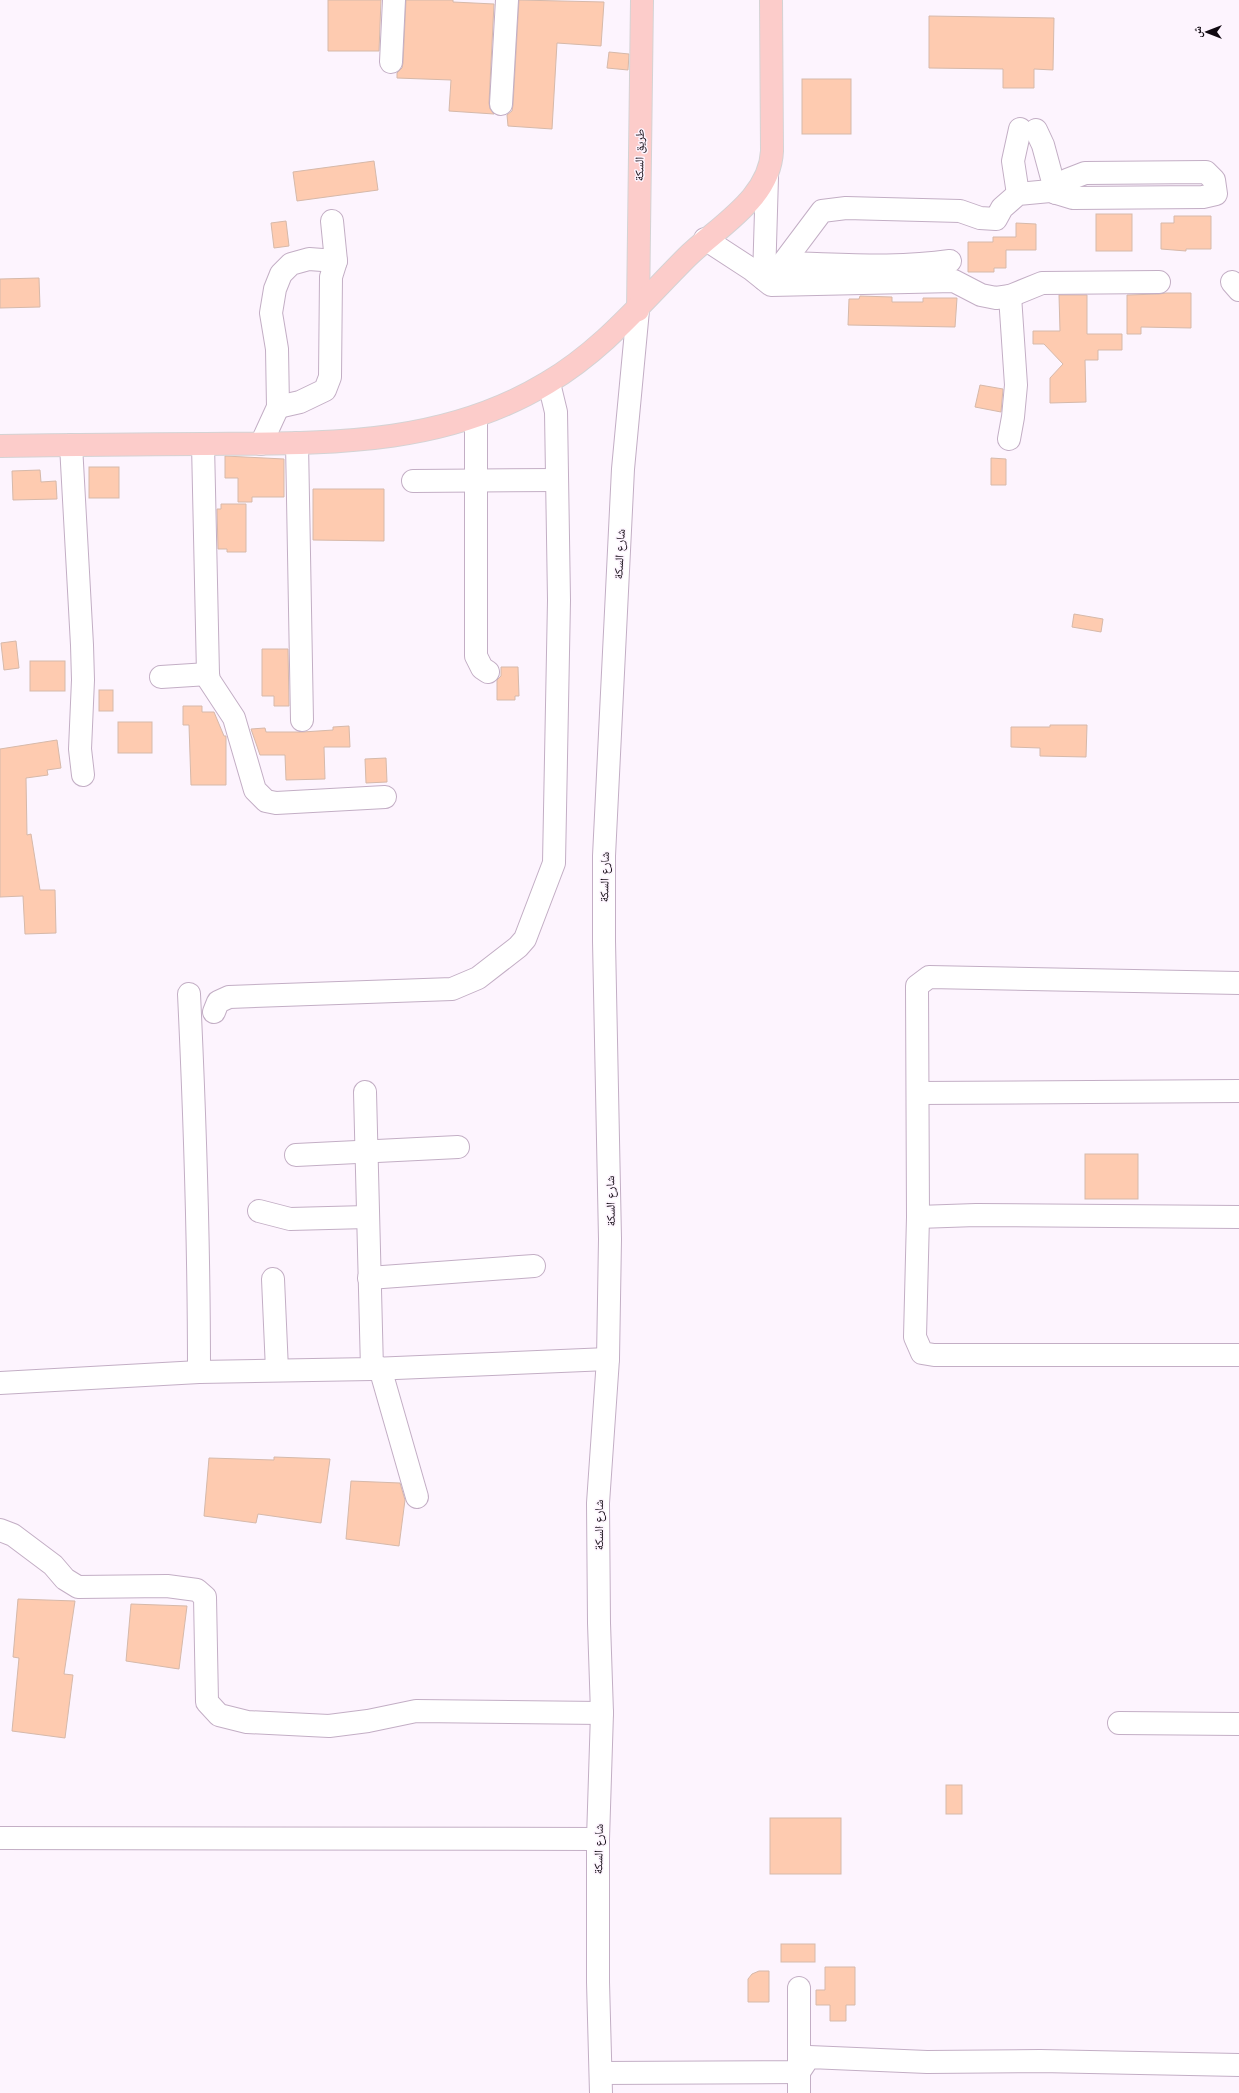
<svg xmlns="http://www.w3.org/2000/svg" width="1239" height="2093" font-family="'Libre Baskerville','Noto Naskh Arabic',serif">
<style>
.building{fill:#fecbb0;stroke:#d6b9aa}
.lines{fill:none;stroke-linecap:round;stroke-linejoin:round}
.minor-casing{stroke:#c3aec5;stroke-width:24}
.major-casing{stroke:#d4d3d4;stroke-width:24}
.minor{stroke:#fff;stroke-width:22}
.major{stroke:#fcccca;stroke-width:22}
.labels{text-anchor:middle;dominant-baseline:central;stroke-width:3;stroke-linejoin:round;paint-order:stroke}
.street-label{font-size:12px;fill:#100911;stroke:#fdf4fe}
</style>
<rect width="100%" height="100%" fill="#fdf4fe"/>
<g class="building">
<polygon points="328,0 381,0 379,51 328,51"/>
<polygon points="406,0 453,0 453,2 494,4 489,103 490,109 494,114 449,111 451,80 397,78 397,73 402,68 403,63"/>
<polygon points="519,0 604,2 601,46 557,43 552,129 508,126 507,115 512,111 513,105"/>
<polygon points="929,16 1054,18 1053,70 1034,69 1034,88 1003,88 1003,69 929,68"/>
<polygon points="609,52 629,54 628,70 607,68"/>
<rect x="802" y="79" width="49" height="55"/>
<polygon points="374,161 378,190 297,201 293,172"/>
<rect x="1096" y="214" width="36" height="37"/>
<polygon points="1174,216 1211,216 1211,249 1186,249 1186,251 1161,249 1161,223 1174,223"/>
<polygon points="286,221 289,246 274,248 271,223"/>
<polygon points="1016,223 1036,224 1036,250 1006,250 1006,268 994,268 994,272 968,272 968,242 993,242 993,237 1016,237"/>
<polygon points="39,278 40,307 0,308 0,279"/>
<polygon points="1166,293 1191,293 1191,328 1141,327 1141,334 1127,334 1127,295 1159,294"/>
<polygon points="1059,295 1087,295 1087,334 1122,334 1122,350 1098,350 1098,360 1085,360 1086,402 1050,403 1050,378 1063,364 1044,344 1033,344 1033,331 1060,331"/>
<polygon points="860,296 892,297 892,302 923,302 923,298 957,298 955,327 848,325 849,299 859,299"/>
<polygon points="980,385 1003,389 1001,412 975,407"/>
<polygon points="225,456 284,459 284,497 252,497 252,502 238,502 238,478 225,478"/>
<polygon points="991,458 1006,459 1006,485 991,485"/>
<rect x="89" y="467" width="30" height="31"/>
<polygon points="40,470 41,482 56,481 57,499 13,500 12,471"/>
<polygon points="313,489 384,489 384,541 313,540"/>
<polygon points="221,504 246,504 246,552 227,552 227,549 218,549 217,509 221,509"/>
<polygon points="1074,614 1103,619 1101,632 1072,627"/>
<polygon points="16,641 19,668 4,670 1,643"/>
<polygon points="262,649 288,649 289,706 274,706 274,696 262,696"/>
<rect x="30" y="661" width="35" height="30"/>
<polygon points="501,667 518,667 519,696 515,696 515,700 497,700 497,680 501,676"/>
<rect x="99" y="690" width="14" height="21"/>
<polygon points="183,706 202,706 202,712 214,712 224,736 226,736 226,785 191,785 189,725 183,725"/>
<rect x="118" y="722" width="34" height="31"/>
<polygon points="1050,725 1087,725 1086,757 1040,756 1040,748 1011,747 1011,727 1050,727"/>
<polygon points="349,726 350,747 324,747 325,779 286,780 285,755 260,755 251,729 265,728 266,732 303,732 333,730 333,727"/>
<polygon points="57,740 61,768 47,770 48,775 26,778 27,835 31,834 40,890 55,890 56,933 25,934 23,896 0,897 0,749"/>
<polygon points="386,758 387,782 366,783 365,759"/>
<rect x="1085" y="1154" width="53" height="45"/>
<polygon points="274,1457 330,1459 321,1523 258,1514 256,1523 204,1516 209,1458 274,1460"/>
<polygon points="351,1481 400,1483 405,1500 399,1546 346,1539"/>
<polygon points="18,1599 75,1601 64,1674 73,1675 65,1738 12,1731 19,1658 13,1657"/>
<polygon points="131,1604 187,1606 179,1669 126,1661"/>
<rect x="946" y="1785" width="16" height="29"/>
<rect x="770" y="1818" width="71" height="56"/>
<rect x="781" y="1944" width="34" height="18"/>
<polygon points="825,1967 855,1967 855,2005 846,2005 846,2021 830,2021 830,2005 816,2005 816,1990 825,1990"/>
<polygon points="759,1971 769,1971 769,2002 748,2002 748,1979 752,1974"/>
</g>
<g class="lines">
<defs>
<g id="minor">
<polyline points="391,62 394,0"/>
<polyline points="501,104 507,0"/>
<polyline points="1036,130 1043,145 1056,193"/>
<polyline points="1018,194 1013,161 1020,129"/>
<polyline points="705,239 751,269 771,285 954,281 981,295 996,298 1010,296 1042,283 1159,282"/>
<path d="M783 263C839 264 895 269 950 261"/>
<polyline points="764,279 783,263 822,211 846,208 960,211 980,218 996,219 1002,208 1018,194 1050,191 1073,198 1203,197 1216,194 1214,180 1206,172 1085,173 1067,180 1056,193"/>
<polyline points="764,279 767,177"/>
<polyline points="1232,282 1239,290"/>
<polyline points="278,407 300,402 325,390 330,377 331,277 336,261 332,221"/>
<polyline points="476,417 476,656 482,668 488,672"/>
<polyline points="1009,439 1013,417 1016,385 1010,296"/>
<polyline points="297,443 302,720"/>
<polyline points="203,444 208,674 209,680 234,718 255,790 266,801 276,803 385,797"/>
<polyline points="261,444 278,407 277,349 271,313 275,289 281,274 291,264 309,259 336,261"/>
<polyline points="71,445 82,645 83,680 80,749 83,775"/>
<polyline points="413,481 557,480"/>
<polyline points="161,677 208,674"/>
<polyline points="1239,983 929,977 917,986 918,1217 915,1337 922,1353 934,1355 1239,1355"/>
<path d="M189 994C195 1120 199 1246 199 1372"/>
<polyline points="214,1012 218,1002 229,997 452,989 478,978 518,947 525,939 554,863 559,600 556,412 549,383"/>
<polyline points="365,1092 372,1369"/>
<polyline points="918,1093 1239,1091"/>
<polyline points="296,1155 458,1147"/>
<polyline points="259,1211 290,1219 367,1217"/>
<polyline points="918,1217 976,1215 1239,1217"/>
<polyline points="369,1278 534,1266"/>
<polyline points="273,1279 277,1370"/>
<polyline points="380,1368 417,1497"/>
<polyline points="0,1383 199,1372 372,1369 608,1359"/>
<polyline points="0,1530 13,1535 53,1565 65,1579 78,1587 167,1586 197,1590 205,1597 207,1702 219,1715 247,1722 329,1726 368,1721 416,1711 602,1713"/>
<polyline points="1119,1723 1239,1724"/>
<polyline points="0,1838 598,1839"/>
<polyline points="799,1988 799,2093"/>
<polyline points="601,2073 799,2072 809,2057 927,2062 1040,2061 1239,2065"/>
<polyline points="601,2093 598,1982 598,1839 602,1713 599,1623 598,1503 608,1359 610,1239 604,941 604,856 623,469 638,310"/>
</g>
<g id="major">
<polyline points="638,310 642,0"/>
<path d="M0 446C68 445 137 444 205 444 325 443 441 447 547 383 603 350 641 303 686 258 717 227 770 199 772 151L771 0"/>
</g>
</defs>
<use href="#minor" class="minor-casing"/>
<use href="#major" class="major-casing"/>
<use href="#minor" class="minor"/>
<use href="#major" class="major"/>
</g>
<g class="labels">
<g class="street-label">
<text transform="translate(639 155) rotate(-89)">طريق السكة</text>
<text transform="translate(619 554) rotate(-87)">شارع السكة</text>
<text transform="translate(604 877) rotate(-89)">شارع السكة</text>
<text transform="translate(610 1201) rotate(-91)">شارع السكة</text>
<text transform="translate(598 1525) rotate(-90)">شارع السكة</text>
<text transform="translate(598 1849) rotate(-89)">شارع السكة</text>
</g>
</g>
<g transform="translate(1207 32) rotate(270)" stroke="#fdf4fe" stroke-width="3" paint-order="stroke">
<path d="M0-3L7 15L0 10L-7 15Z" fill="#100911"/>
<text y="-6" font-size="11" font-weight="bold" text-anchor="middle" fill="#100911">ش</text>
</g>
</svg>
